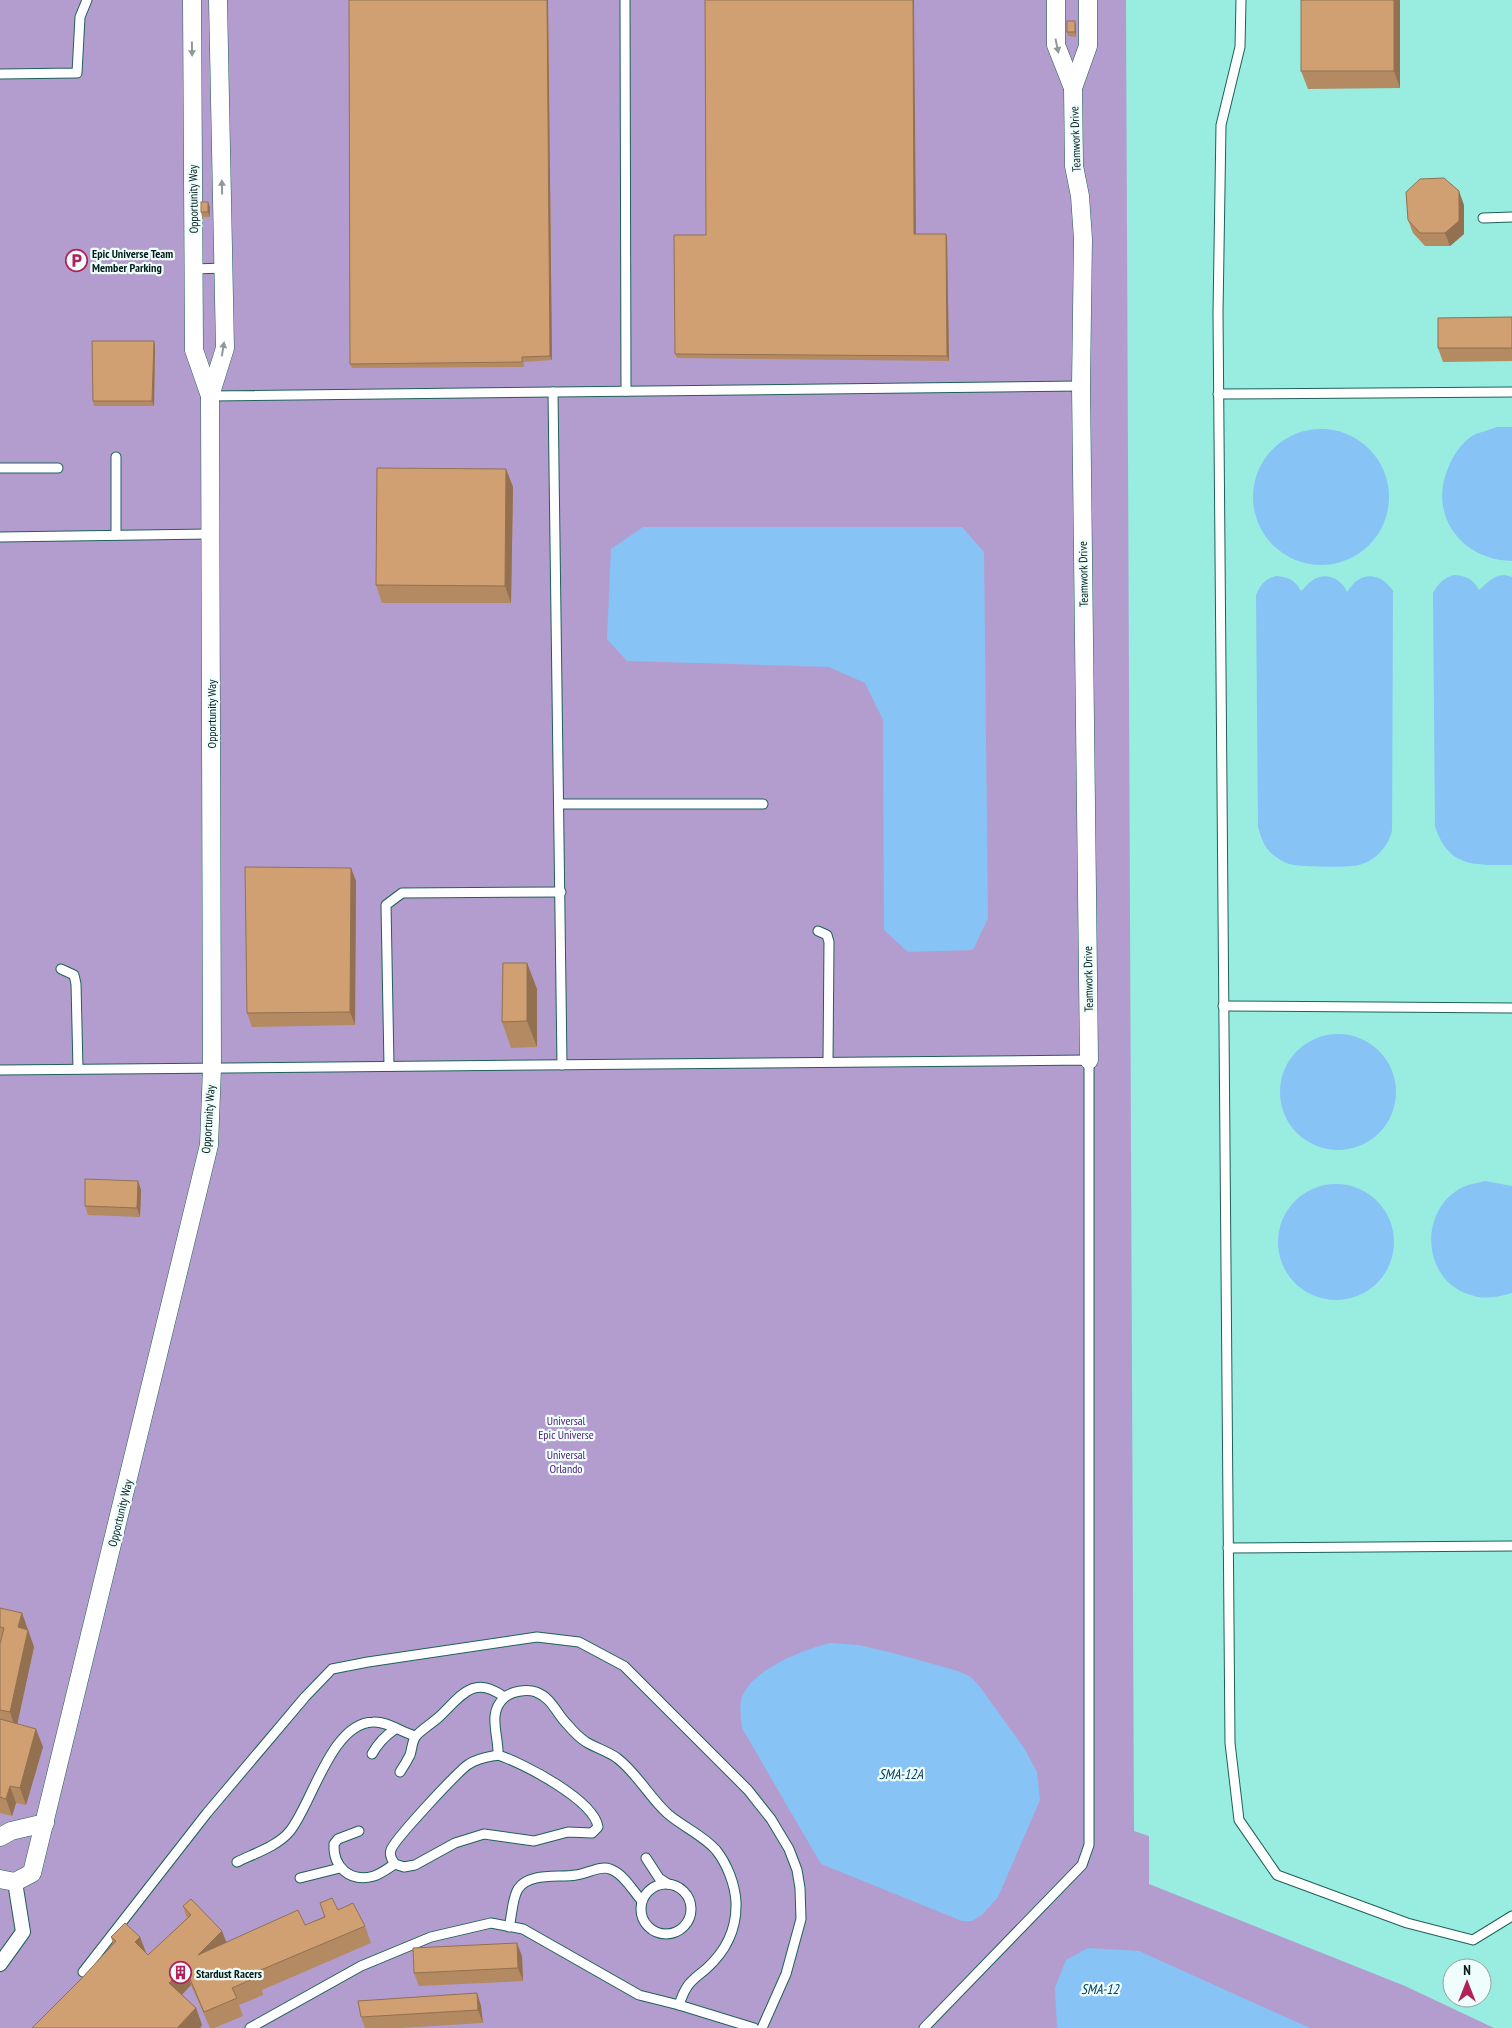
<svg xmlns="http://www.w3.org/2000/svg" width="1512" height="2028" font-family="'PT Sans Narrow',sans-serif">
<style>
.green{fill:#b39dcf}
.water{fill:#87c3f5}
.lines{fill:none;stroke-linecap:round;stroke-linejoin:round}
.service-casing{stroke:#1e615a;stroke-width:11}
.pedestrian-casing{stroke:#1e615a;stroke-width:16}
.minor-casing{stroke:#1e615a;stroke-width:19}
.service{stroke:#fff;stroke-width:9}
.pedestrian{stroke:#fff;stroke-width:14}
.minor{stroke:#fff;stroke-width:18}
.wall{fill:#b38a62}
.shaded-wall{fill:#927050}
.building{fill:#d0a072;stroke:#927050}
.oneway{fill:#8e9a98}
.labels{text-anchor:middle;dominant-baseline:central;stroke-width:4.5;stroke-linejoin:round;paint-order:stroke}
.street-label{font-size:12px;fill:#031e1b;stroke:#effefc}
.poi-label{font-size:12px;font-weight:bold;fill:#031e1b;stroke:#effefc;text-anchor:start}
.park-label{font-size:12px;fill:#52207d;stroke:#effefc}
.water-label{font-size:14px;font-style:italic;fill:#003f66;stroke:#effefc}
</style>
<rect width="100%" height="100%" fill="#98ece0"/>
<polygon class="green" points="0,0 1126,0 1134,1831 1149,1836 1149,1884 1405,1986 1494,2028 0,2028"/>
<g class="water">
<path d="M1497 427H1512V561C1461 560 1427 514 1449 466 1453 455 1462 443 1472 436 1479 432 1490 430 1497 427Z"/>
<circle cx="1321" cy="497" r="68"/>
<polygon points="643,527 962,527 984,552 988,918 973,950 908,952 884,930 883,720 865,683 829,667 627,661 607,639 611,549"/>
<path d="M1454 575C1467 576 1473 579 1479 590 1489 582 1496 571 1512 577V865C1475 865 1448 868 1435 826L1433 593C1438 584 1443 578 1454 575Z"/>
<path d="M1276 576C1289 577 1295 580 1301 591 1305 588 1308 583 1313 580 1326 571 1342 579 1347 592 1350 588 1353 583 1358 580 1371 571 1386 579 1393 591L1392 830C1389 846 1375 861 1359 865 1348 868 1300 867 1289 864 1283 862 1277 858 1272 854 1264 847 1261 837 1258 827L1256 595C1261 584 1265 579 1276 576Z"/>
<circle cx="1338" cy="1092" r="58"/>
<path d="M1485 1181 1512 1186V1293C1498 1297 1485 1300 1471 1295 1421 1281 1418 1209 1463 1187 1470 1184 1478 1183 1485 1181Z"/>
<circle cx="1336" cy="1242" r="58"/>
<path d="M831 1643 859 1645 893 1653 958 1671 971 1677 980 1687 1024 1748 1037 1772 1040 1800 998 1897 982 1915 972 1921H962L821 1864 742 1728C741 1719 739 1706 742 1697 753 1669 804 1649 831 1643Z"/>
<polygon points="1088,1948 1139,1951 1310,2028 1057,2028 1055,1988 1066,1960"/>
</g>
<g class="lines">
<defs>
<g id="service">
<polyline points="625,0 626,391"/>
<polyline points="1241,0 1240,47 1221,125 1218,313 1230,1743 1239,1820 1277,1875 1407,1923 1473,1940 1512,1916"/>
<polyline points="0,74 77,73 80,17 87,0"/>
<polyline points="1483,218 1512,217"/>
<polyline points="194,269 224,268"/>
<polyline points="553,392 562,1065"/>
<polyline points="1218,394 1512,392"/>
<polyline points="210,396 1081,386"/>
<polyline points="116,457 116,535"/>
<polyline points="0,468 58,468"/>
<polyline points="0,537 210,534"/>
<polyline points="560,804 763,804"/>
<polyline points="818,931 827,935 829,942 828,1062"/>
<polyline points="61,969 74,975 76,984 78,1069"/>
<polyline points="1223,1006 1512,1008"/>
<polyline points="389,1066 386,905 402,893 561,892"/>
<polyline points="0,1070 1089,1060 1089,1845 1082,1865 924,2028"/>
<polyline points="1228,1548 1512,1546"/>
<path d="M372 1754C378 1743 385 1736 395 1729"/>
<path d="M498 1755C499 1736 487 1713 504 1698 511 1691 527 1689 536 1692 552 1698 556 1713 567 1724 572 1730 580 1738 586 1742 596 1748 607 1751 617 1758 637 1773 649 1797 668 1814 683 1827 703 1835 716 1850 727 1864 735 1884 736 1902 737 1929 725 1952 706 1969 699 1975 691 1980 687 1987 683 1993 681 1999 679 2005"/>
<path d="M498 1755C523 1763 594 1800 598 1827L592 1833 568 1832 534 1841 484 1834 455 1843 415 1865 404 1867 395 1864C392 1860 389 1855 391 1850 393 1841 459 1770 469 1764 478 1758 488 1757 498 1755Z"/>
<path d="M400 1772C404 1766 407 1761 410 1755 412 1749 412 1741 416 1736 421 1730 434 1722 440 1716 461 1696 474 1674 504 1697"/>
<path d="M359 1831 338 1839 334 1844C333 1867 350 1883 374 1876 381 1874 388 1868 395 1864"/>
<polyline points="646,1858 659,1878 668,1884"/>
<path d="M237 1862C253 1854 278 1846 290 1831 312 1804 331 1723 373 1722 388 1721 402 1733 416 1736"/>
<polyline points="300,1878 340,1868"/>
<circle cx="666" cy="1909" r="25"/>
<path d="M509 1927C512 1916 512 1899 518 1889 529 1872 559 1878 576 1875 587 1874 600 1865 610 1869 624 1874 633 1891 642 1901"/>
<polyline points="83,1972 207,1813 305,1697 332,1669 368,1662 537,1637 579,1642 624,1666 748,1790 771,1819 789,1849 797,1870 800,1888 801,1919 786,1974 762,2028"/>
<polyline points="250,2028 361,1966 431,1937 491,1923 523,1929 639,1995 679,2005 754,2028"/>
</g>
<polyline id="pedestrian" points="0,1964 23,1932 15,1882"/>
<g id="minor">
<polyline points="192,0 194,350 210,396"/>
<polyline points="1056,0 1056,45 1073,88"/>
<polyline points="1088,0 1088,46 1073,88 1074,166 1080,196 1083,239 1081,386 1089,1060"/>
<polyline points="0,1837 11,1831 45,1823"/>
<polyline points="0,1879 15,1882 32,1873 209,1145 212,1068 210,396 225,348 218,0"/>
</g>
</defs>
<use href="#service" class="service-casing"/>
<use href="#pedestrian" class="pedestrian-casing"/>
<use href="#minor" class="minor-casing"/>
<use href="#service" class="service"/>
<use href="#pedestrian" class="pedestrian"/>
<use href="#minor" class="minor"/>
</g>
<g class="wall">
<polygon points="349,0 548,0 552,360 524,362 524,367 352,368 350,364"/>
<polygon points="1400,0 1400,88 1308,89 1301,71"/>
<polygon points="1076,26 1076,37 1068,36 1067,32"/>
<polygon points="1464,205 1464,234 1450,246 1425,246 1413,233 1408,220"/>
<polygon points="210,207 210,217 202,217 201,212"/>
<polygon points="916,234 946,234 947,238 949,361 677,358 675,354"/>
<polygon points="1512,317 1512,361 1443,362 1438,348"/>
<polygon points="155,345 154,406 94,406 93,401"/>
<polygon points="506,469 513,487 511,603 382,603 376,585"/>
<polygon points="356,881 355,1025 252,1027 247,1013"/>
<polygon points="527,963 537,989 537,1047 511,1048 502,1022"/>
<polygon points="138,1181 141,1190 140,1217 88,1215 85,1206"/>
<polygon points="0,1608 22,1613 34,1647 17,1724 36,1729 43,1747 26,1805 16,1803 12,1816 0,1813"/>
<polygon points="183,1906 226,1942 305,1925 338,1910 365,1926 371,1943 262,1990 263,1995 239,2005 243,2016 214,2028 210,2028 191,1985 182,1995 196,2008 202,2025 200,2028 32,2028 82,1978 113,1944 111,1937 140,1937 146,1953 148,1955 187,1918"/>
<polygon points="522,1956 523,1981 419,1986 414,1973"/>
<polygon points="477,1993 481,2006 483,2023 400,2028 365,2028 361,2017"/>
</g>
<g class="shaded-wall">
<polygon points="547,0 548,0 552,360 550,356"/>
<polygon points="913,0 914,0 916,239 914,234"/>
<polygon points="1394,0 1400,0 1400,88 1394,71"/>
<polygon points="1075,21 1076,26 1076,37 1075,32"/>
<polygon points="1459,191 1464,205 1464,234 1450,246 1445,233"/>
<polygon points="208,202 210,207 210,217 208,212"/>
<polygon points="946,234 947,238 949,361 947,356"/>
<polygon points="154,341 155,345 154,406 152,401"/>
<polygon points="506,469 513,487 511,603 505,586"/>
<polygon points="351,868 356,881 355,1025 350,1012"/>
<polygon points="527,963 537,989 537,1047 527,1021"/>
<polygon points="138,1181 141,1190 140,1217 137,1208"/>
<polygon points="22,1613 34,1647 16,1730 10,1712 18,1627"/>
<polygon points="36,1729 43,1747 26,1805 20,1788"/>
<polygon points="10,1786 16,1803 12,1816 6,1799"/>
<polygon points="222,1931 229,1949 198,1955"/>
<polygon points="140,1937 147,1955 135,1942"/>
<polygon points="517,1943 522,1956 523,1981 518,1968"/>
<polygon points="185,1967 191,1985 176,2001 169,1983"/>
<polygon points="477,1993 481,2006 483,2023 478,2010"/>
<polygon points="196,2008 202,2025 200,2028 177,2028"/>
</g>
<g class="building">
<polygon points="349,0 547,0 550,356 522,357 522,362 350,364"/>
<polygon points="705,0 913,0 914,234 946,234 947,356 675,354 674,235 706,235"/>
<rect x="1301" y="0" width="93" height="71"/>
<rect x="1067" y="21" width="8" height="11"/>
<polygon points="1444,178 1459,191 1459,221 1445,233 1420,233 1408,220 1406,192 1420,179"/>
<rect x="201" y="202" width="7" height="10"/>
<polygon points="1512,317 1512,348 1438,348 1438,318"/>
<polygon points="92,341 154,341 152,401 93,401"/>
<polygon points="377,468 506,469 505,586 376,585"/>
<polygon points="245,867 351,868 350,1012 247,1013"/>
<polygon points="503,963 527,963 527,1021 502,1022"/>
<polygon points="85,1179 138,1181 137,1208 85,1206"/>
<polygon points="0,1608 22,1613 18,1627 28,1630 10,1712 0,1710 0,1644 4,1628 0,1627"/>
<polygon points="0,1719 36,1729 20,1788 10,1786 6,1799 0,1797"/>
<polygon points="332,1898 338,1910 353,1903 365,1926 256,1972 257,1977 232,1988 237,1998 204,2012 185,1967 169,1983 196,2008 177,2028 32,2028 82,1978 116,1941 111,1937 125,1923 140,1937 135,1942 148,1955 191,1915 183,1906 191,1899 222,1931 198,1955 298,1910 305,1925 325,1917 320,1903"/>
<polygon points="517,1943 518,1968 414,1973 413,1948"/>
<polygon points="477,1993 478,2010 361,2017 358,2001"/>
</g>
<defs><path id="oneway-solid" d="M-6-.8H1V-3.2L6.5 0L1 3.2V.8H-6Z" transform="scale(1.25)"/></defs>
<g class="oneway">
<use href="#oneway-solid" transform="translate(1057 46) rotate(78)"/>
<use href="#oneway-solid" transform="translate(192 49) rotate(89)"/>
<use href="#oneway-solid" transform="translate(222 187) rotate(-91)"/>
<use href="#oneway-solid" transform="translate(223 349) rotate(-81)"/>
</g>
<defs>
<symbol id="parking-ring" viewBox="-11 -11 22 22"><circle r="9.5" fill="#effefc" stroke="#b12358" stroke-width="1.5"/><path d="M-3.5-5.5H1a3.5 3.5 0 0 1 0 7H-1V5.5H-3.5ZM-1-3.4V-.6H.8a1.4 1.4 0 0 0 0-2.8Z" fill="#b12358"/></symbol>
<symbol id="building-ring" viewBox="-11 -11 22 22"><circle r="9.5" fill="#effefc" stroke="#b12358" stroke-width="1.5"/><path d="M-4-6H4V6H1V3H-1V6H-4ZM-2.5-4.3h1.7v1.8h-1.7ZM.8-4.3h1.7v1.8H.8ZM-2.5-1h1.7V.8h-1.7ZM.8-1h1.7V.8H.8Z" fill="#b12358"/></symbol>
</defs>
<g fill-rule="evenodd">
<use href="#parking-ring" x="64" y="248" width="25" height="25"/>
<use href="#building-ring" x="168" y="1960" width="25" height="25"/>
</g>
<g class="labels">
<g class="street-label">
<text transform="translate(1075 139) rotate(-92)">Teamwork Drive</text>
<text transform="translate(193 199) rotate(-91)">Opportunity Way</text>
<text transform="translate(1083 574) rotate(-91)">Teamwork Drive</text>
<text transform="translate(211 714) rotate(-90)">Opportunity Way</text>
<text transform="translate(1088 979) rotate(-91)">Teamwork Drive</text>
<text transform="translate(208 1119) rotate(-86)">Opportunity Way</text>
<text transform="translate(120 1513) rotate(-76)">Opportunity Way</text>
</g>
<g class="poi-label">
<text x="92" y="253">Epic Universe Team<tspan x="92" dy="14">Member Parking</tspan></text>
<text x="196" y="1973">Stardust Racers</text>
</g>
<g class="park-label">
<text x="566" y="1420">Universal<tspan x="566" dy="14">Epic Universe</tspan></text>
<text x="566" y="1454">Universal<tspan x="566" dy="14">Orlando</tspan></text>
</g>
<g class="water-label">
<text x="901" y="1774">SMA-12A</text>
<text x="1100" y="1989">SMA-12</text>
</g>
</g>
<g transform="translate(1467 1983)"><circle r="24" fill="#effefc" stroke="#91a4a2"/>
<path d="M0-4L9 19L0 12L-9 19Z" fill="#b12358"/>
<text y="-8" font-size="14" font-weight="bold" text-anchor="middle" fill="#031e1b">N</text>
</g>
</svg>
